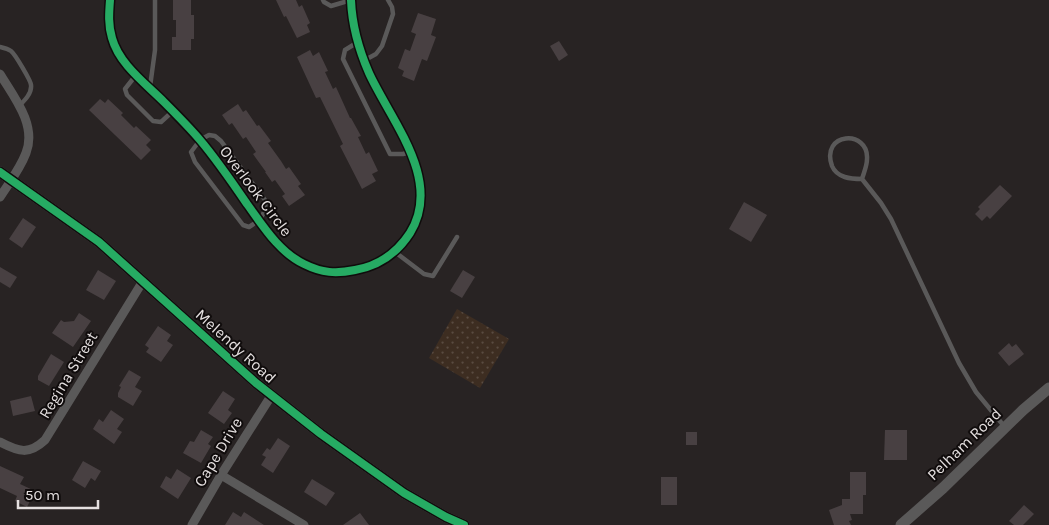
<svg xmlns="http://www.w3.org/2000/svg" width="1049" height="525" font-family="Karla,sans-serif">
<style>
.park{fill:url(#park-dots)}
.building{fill:#484042}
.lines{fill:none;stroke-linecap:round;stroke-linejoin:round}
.service{stroke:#5a5959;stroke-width:4.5}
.minor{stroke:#5a5959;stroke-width:9}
.tertiary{stroke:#5a5959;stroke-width:11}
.cycleway-casing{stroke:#100c0c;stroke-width:11}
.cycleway{stroke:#26ab63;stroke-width:8}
.labels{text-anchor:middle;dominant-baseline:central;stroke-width:4;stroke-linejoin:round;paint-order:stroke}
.street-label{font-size:16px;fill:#e5e0e0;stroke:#100c0c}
</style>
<defs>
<pattern id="park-dots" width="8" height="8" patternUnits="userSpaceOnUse" patternTransform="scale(1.25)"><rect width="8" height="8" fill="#3d2d21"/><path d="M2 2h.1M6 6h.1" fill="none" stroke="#594b41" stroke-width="1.8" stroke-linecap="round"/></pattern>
</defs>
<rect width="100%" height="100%" fill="#282323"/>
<polygon class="park" points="457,309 509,339 480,388 429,358"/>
<g class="building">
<polygon points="173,0 191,0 191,15 194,15 194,39 191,39 191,50 172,50 172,37 176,37 176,20 173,20"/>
<polygon points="276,0 296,0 299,7 302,5 310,23 307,25 310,32 297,38 286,16 284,17"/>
<polygon points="418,13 436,19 431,35 436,37 427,61 422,59 414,81 402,76 404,71 398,68 405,49 410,51 416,34 411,32"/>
<polygon points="559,41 568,55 559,61 550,46"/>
<polygon points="310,50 313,56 319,52 328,71 325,72 333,89 336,87 350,118 351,118 361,136 358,137 366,154 369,152 378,171 372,174 376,181 362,189 340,146 343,144 320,97 316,98 297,57"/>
<polygon points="100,99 105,103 108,99 123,113 121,115 134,128 136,126 151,140 146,145 151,150 141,160 89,110"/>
<polygon points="238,104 243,112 246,110 257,126 259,125 271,141 268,143 281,161 286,169 289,167 301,184 298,186 305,195 289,206 282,196 285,194 275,180 272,182 265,172 266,172 253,154 256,152 246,137 243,139 232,123 229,125 222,115"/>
<polygon points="1000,185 1012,196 990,219 987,216 982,221 975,214 980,209 978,207"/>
<polygon points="744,202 767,215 751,242 729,229"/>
<polygon points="23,218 36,227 22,248 9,239"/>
<polygon points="0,267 17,277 10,288 0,282"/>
<polygon points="98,270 116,281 104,300 86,290"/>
<polygon points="463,270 475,277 462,298 450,291"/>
<polygon points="79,313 91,321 73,347 52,333 61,320 64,322 74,321"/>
<polygon points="158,326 171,335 167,341 173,345 161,362 146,352 149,348 145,345"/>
<polygon points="1009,343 1012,347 1016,344 1024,354 1009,366 998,353"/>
<polygon points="51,354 64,362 49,386 38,380 38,376"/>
<polygon points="129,370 141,377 135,387 142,391 133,406 118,397 118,393 121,387 119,386"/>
<polygon points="223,391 235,399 228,410 232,413 224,424 208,413"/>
<polygon points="31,396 35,411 13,416 10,401"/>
<polygon points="111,410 124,419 117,429 122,432 114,444 93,429 99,419 103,422"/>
<polygon points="201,430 213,437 208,444 211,446 201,463 183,453 190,441 194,442"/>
<polygon points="885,430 907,430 907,460 884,460"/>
<rect x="686" y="432" width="11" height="13"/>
<polygon points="278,438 290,446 273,473 261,465 266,457 262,455 267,448 270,450"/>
<polygon points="83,461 101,471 95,481 91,478 85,488 72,480"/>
<polygon points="0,466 24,477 20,484 35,491 27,507 15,501 17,496 0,488"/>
<polygon points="177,469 191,478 178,499 160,487 166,476 171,479"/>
<polygon points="850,472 866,472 866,495 863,495 863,514 850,514 852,520 849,521 851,525 834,525 829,510 842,505 842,499 850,499"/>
<rect x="661" y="477" width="16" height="28"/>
<polygon points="312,479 335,493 326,506 304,492"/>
<polygon points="1024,505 1034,514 1023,525 1014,525 1009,521"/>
<polygon points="233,512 241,517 244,512 264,525 225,525"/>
<polygon points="360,513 369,525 343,525"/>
</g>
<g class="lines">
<g class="service">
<polyline points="323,0 324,2 331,6 351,0"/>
<polyline points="358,42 345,50 343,59 390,154 403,154 410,152"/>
<path d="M0 47C4 48 8 49 11 51 15 54 31 81 31 85 32 93 25 100 20 105"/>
<polyline points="365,60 376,54 382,46 393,14 392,7 388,0"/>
<polyline points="136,75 125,89 127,95 153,121 161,122 173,111"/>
<polyline points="150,87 155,50 155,0"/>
<path d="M209 135 215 136 221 141 265 200C267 214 260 220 249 227L243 225 195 162 191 152 200 140Z"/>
<path d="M862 179C851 179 837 178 832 166 820 132 869 129 867 159 867 166 864 172 862 179L881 203 891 219 959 363 976 392 1004 426"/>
<polyline points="395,252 424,274 433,276 457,237"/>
</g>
<g class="minor">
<path d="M110 0C109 13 108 25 112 38 119 64 145 83 164 102 176 114 189 127 200 140 217 160 232 182 247 204 263 226 279 252 304 264 322 273 336 274 355 270 378 266 397 253 410 233 443 180 391 121 369 73 359 50 352 25 351 0"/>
<path d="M0 74C14 97 37 125 26 153 20 169 9 183 0 197"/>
<path d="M0 442C19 452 29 455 45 440L143 281"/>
<polyline points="221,475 304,525"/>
<polyline points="192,525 221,475 271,396"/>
</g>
<g class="tertiary">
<polyline points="0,172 99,242 256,383 321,434 404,493 446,517 464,525"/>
<polyline points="901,525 943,488 1023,410 1049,388"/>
</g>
<defs>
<g id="cycleway">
<path d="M110 0C109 13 108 25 112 38 119 64 145 83 164 102 176 114 189 127 200 140 217 160 232 182 247 204 263 226 279 252 304 264 322 273 336 274 355 270 378 266 397 253 410 233 443 180 391 121 369 73 359 50 352 25 351 0"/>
<polyline points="0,172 99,242 256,383 321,434 404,493 446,517 464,525"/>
</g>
</defs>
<use href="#cycleway" class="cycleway-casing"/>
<use href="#cycleway" class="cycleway"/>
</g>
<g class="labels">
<g class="street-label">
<text transform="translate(256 191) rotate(53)">Overlook Circle</text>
<text transform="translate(236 346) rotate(42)">Melendy Road</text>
<text transform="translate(68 375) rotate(-59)">Regina Street</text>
<text transform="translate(964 444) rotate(-44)">Pelham Road</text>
<text transform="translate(218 452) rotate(-59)">Cape Drive</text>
</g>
</g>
<path d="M18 500v8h80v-8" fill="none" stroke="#e5e0e0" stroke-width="2.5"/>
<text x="25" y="500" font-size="15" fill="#e5e0e0" stroke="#100c0c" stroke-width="4" paint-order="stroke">50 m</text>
</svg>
